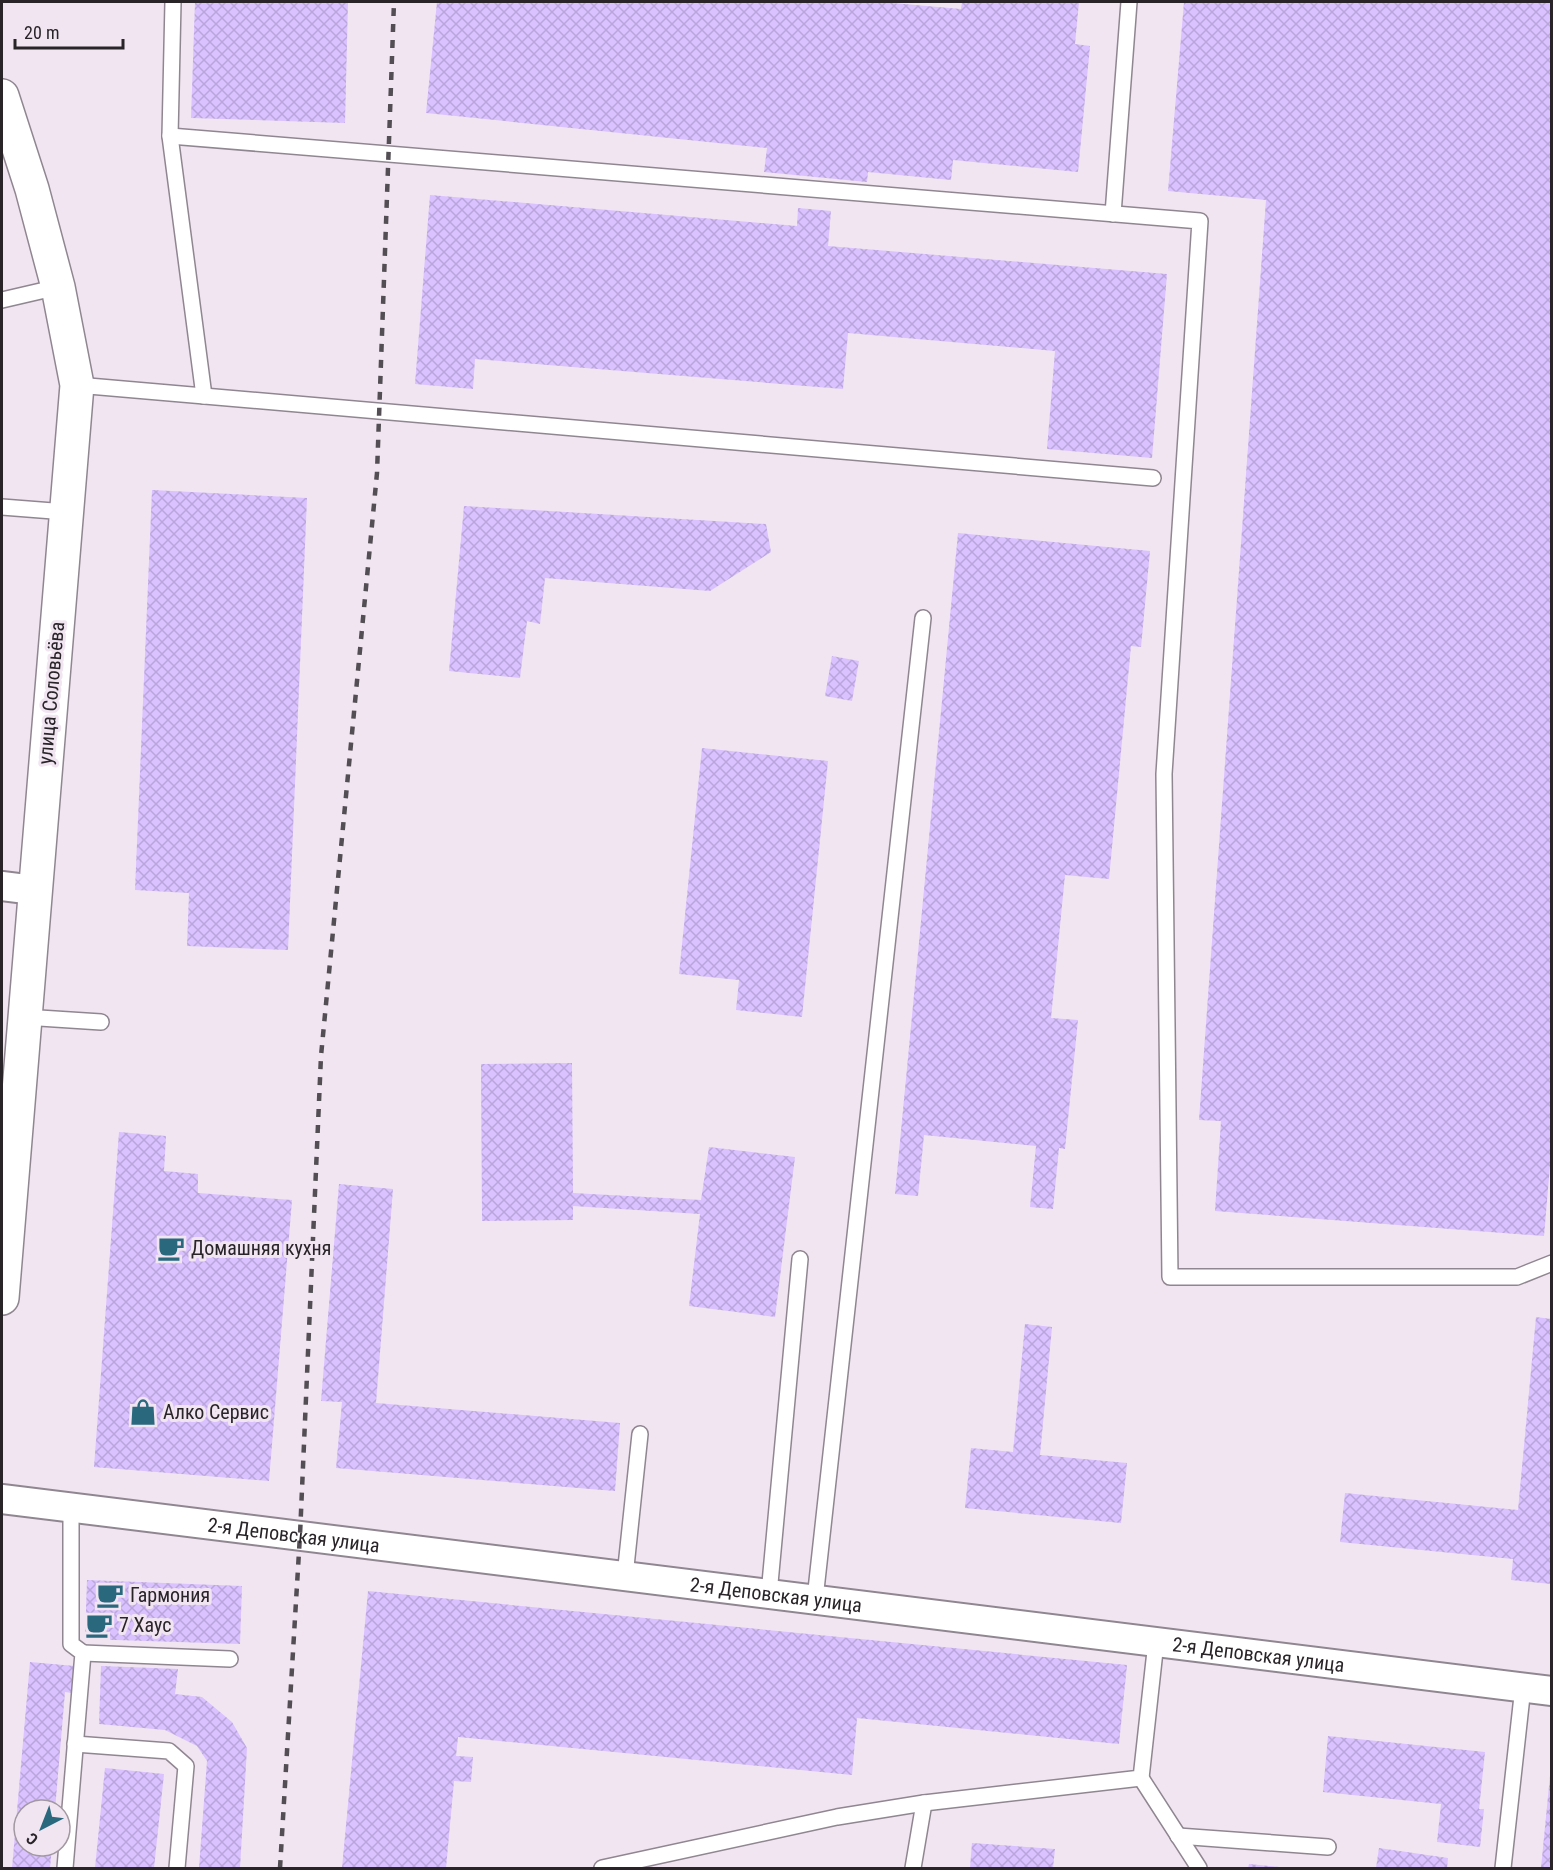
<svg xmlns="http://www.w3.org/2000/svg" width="1553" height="1870" font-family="'Roboto Condensed',sans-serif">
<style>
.building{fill:url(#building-cross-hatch)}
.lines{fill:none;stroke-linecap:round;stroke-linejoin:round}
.service-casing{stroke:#908691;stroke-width:18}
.minor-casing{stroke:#908691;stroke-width:32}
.tertiary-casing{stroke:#908691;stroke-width:36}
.service{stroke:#fff;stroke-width:15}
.minor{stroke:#fff;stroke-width:28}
.tertiary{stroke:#fff;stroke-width:33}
.rail{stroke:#534e54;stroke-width:4.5;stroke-dasharray:8 8;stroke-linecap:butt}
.labels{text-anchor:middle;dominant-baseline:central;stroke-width:6;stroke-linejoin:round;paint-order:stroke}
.street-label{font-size:20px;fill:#282428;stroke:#f1e5f2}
.poi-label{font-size:20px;fill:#282428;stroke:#f1e5f2;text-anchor:start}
</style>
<defs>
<pattern id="building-cross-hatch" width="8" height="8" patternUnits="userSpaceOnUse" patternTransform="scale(1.5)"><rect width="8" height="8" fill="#dac1ff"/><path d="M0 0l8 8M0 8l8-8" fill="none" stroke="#bba6db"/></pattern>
</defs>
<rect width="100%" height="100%" fill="#f1e5f2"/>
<g class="building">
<polygon points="195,2 348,2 345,123 191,118"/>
<polygon points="437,2 881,2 961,9 962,2 1079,2 1075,44 1090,46 1078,172 953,160 951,180 868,172 867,182 764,172 767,148 426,113"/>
<polygon points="1184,2 1551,2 1551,1154 1544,1236 1215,1211 1221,1121 1199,1120 1266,200 1168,191"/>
<polygon points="430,195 797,226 798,208 831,211 828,246 1167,274 1152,458 1047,449 1055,351 848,333 843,389 475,359 473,389 415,384"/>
<polygon points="152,490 307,498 288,950 187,946 189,893 135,890"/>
<polygon points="464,506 766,524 771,552 710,591 545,578 540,624 527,621 520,678 449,671"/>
<polygon points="958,533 1150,551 1141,647 1131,646 1109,879 1065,875 1051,1018 1078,1020 1065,1149 1059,1148 1053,1209 1030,1207 1036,1146 924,1135 918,1196 895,1194"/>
<polygon points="832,656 859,661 852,701 825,696"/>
<polygon points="702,748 828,761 802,1017 736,1010 739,980 679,974"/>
<polygon points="572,1063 573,1193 701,1200 709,1147 795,1157 775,1317 689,1306 700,1214 573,1206 573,1220 482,1221 481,1064"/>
<polygon points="119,1132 166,1136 164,1171 198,1174 198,1193 292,1200 269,1481 94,1467"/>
<polygon points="339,1184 393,1189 376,1403 620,1423 615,1491 336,1468 342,1402 321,1401"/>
<polygon points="1536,1317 1551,1319 1551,1584 1511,1580 1513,1559 1340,1542 1345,1493 1518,1510"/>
<polygon points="1025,1324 1052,1327 1040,1455 1127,1463 1121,1523 965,1508 971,1448 1013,1452"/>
<polygon points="87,1580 242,1586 240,1644 85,1639"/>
<polygon points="368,1591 1127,1665 1119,1744 857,1718 852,1775 458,1737 456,1756 473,1757 471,1782 454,1781 446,1868 342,1868"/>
<polygon points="30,1662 75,1666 72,1693 65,1692 55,1810 24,1810 24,1846 52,1846 50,1868 12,1868"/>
<polygon points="101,1666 178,1669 175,1694 202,1697 232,1722 247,1748 240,1868 199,1868 207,1761 197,1746 165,1730 99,1724"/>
<polygon points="1328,1736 1485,1752 1479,1809 1484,1809 1480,1847 1437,1842 1441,1804 1323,1792"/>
<polygon points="105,1768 164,1774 154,1868 95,1868"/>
<polygon points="1550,1776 1551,1776 1551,1868 1541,1868"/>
<polygon points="972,1843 1055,1849 1053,1868 970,1868"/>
<polygon points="1379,1848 1448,1858 1447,1868 1376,1868"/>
<polygon points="1249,1864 1279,1867 1278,1868 1248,1868"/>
</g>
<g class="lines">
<defs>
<g id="service">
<polyline points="173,2 170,136 204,396"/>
<polyline points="170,136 1200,221 1164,774 1170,1277 1517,1277 1552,1263"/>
<polyline points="1113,214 1129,2"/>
<polyline points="2,300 58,287"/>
<polyline points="77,385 1153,478"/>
<polyline points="2,507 66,512"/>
<polyline points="24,1017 101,1022"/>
<polyline points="625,1576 640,1434"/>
<polyline points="769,1594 800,1259"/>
<polyline points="815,1599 923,618"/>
<polyline points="83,1653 230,1659"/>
<polyline points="75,1744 169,1751 186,1766 177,1868"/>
<polyline points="1141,1778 1199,1868"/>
<polyline points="1178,1836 1328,1847"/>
<polyline points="65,1868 83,1653 71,1644 71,1507"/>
<polyline points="602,1868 837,1817 924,1803 1141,1778 1156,1642"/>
<polyline points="913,1868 924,1803"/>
<polyline points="1503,1868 1523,1687"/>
</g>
<g id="minor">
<polyline points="2,886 34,890"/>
<path id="s1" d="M2 1499 1552 1691"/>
</g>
<polyline id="tertiary" points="2,96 32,189 58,287 77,385 2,1298"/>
</defs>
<use href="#service" class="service-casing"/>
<use href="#minor" class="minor-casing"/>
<use href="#tertiary" class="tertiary-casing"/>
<use href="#service" class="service"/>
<use href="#minor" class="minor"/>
<use href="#tertiary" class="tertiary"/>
<polyline class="rail" points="280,1868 300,1535 321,1056 377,473 394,2"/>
</g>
<defs>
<symbol id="cafe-bare" viewBox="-9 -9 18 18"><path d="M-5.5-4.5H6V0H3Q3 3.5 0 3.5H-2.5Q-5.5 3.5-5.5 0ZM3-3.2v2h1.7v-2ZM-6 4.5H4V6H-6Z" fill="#2a687e" stroke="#f1e5f2" stroke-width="2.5" paint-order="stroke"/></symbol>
<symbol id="shop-bare" viewBox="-9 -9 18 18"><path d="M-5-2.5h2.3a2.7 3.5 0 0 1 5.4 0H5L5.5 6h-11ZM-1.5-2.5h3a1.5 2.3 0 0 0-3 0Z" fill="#2a687e" stroke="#f1e5f2" stroke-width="2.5" paint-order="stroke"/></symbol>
</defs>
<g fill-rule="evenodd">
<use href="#cafe-bare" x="152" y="1229" width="38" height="38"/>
<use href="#shop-bare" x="124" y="1393" width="38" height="38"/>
<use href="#cafe-bare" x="91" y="1576" width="38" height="38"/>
<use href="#cafe-bare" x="80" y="1606" width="38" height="38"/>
</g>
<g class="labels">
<g class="street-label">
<text transform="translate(51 693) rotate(-85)">улица Соловьёва</text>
<text stroke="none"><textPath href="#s1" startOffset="294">2-я Деповская улица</textPath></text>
<text stroke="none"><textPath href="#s1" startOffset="780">2-я Деповская улица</textPath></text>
<text stroke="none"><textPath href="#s1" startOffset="1266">2-я Деповская улица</textPath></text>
</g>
<g class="poi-label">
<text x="191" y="1248">Домашняя кухня</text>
<text x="163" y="1412">Алко Сервис</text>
<text x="130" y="1595">Гармония</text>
<text x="119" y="1625">7 Хаус</text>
</g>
</g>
<rect width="1553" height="1870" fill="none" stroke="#282428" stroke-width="6"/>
<g transform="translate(42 1828) rotate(222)"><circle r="28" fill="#f1e5f2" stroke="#a198a1" stroke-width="1.5"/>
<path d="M0-4.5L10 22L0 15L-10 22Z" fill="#2a687e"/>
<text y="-9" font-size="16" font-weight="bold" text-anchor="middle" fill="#282428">С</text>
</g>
<path d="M15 39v9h108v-9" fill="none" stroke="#282428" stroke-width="3"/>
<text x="24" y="39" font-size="18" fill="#282428" stroke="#f1e5f2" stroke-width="4.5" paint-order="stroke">20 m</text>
</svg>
